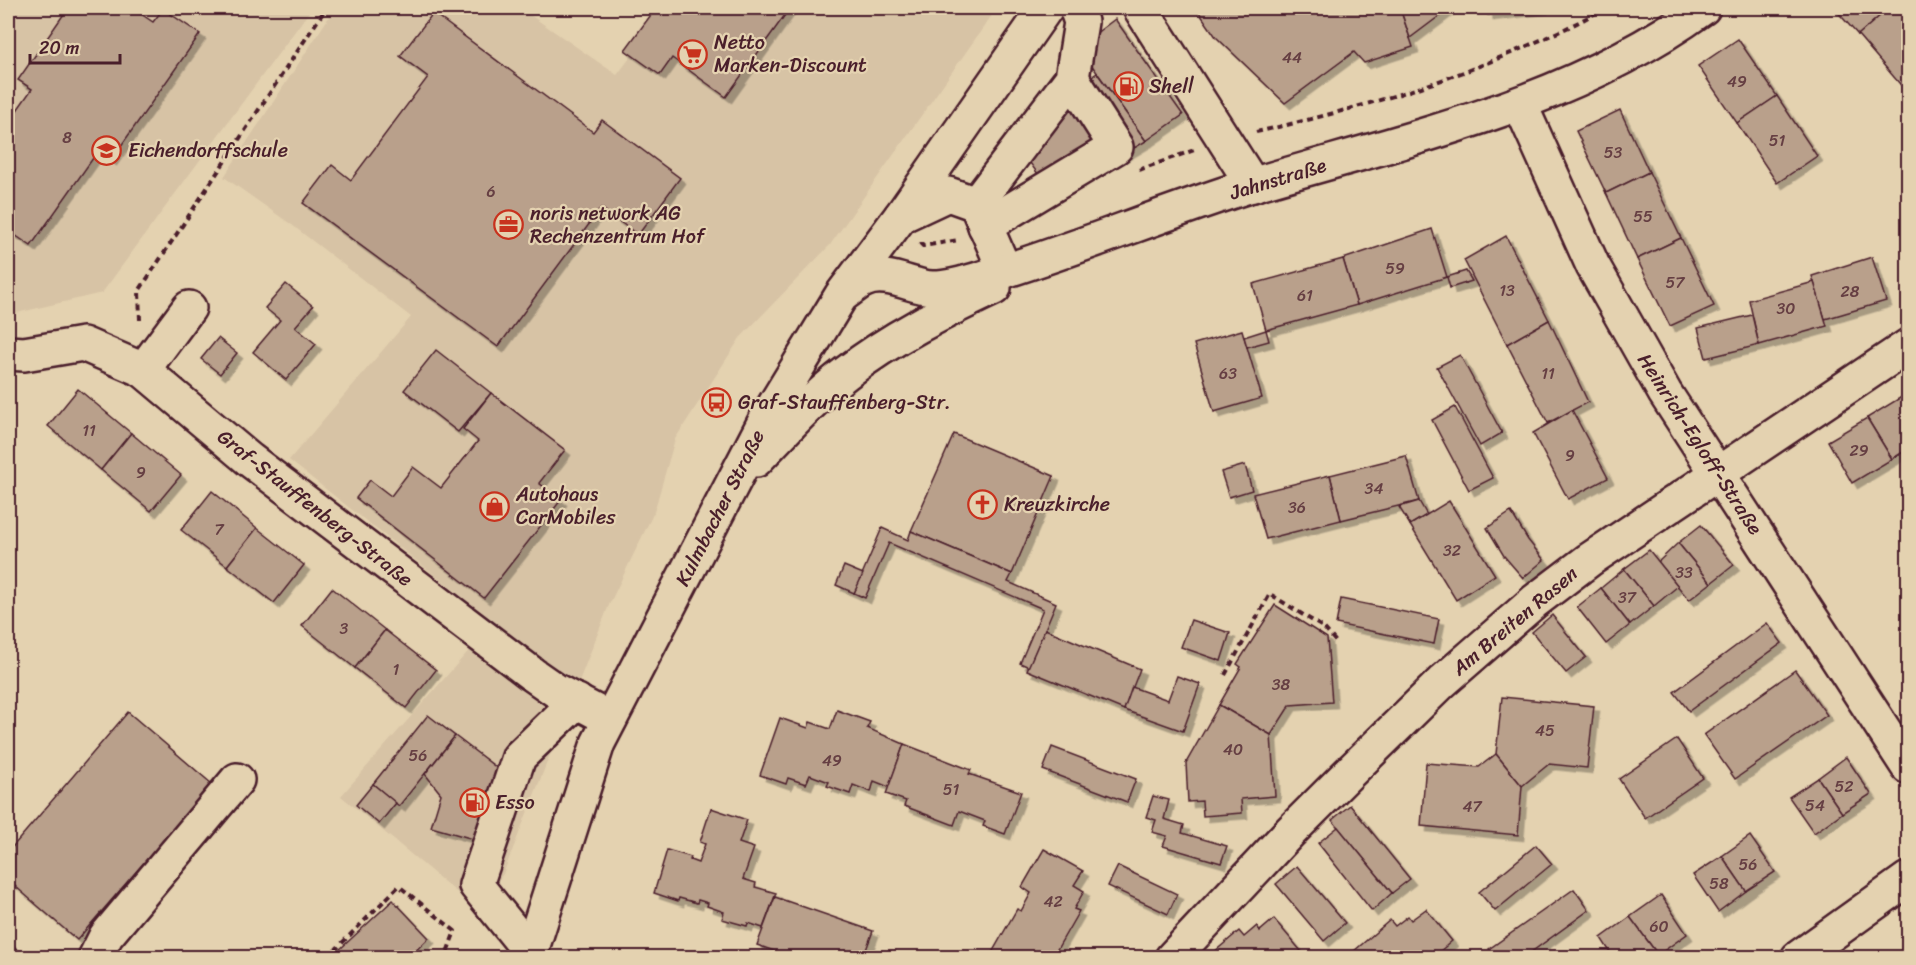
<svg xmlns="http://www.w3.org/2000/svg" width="1916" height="965" font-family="Sriracha,sans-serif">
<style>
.built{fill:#d7c3a5}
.building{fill:#b9a08b;stroke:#4a1f2b;stroke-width:1.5;filter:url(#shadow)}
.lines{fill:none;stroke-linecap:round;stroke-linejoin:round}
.minor-casing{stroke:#4a1f2b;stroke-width:38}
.major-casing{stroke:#4a1f2b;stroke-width:38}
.path{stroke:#4a1f2b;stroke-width:4;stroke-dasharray:6 4.5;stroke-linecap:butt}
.minor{stroke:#e4d2b0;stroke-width:33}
.major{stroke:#e4d2b0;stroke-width:33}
.labels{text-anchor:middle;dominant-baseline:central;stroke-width:4.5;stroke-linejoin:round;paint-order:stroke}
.number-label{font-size:16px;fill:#663f43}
.poi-label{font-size:20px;fill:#4a1f2b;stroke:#e4d2b0;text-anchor:start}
.street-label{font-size:20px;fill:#4a1f2b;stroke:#e4d2b0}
</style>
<defs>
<filter id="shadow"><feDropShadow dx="5.5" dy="5.5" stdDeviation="0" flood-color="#0004"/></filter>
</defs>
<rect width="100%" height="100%" fill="#e4d2b0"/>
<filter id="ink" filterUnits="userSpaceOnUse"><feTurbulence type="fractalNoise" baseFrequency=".0167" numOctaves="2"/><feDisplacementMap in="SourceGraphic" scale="12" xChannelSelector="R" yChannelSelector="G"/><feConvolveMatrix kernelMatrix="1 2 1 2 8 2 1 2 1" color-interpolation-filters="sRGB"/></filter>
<g filter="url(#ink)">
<g class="built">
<polygon points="8,8 312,8 102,293 8,315"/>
<polygon points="335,8 520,8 617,75 668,8 997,8 830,245 740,338 675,439 654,512 609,605 503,874 478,910 341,796 494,622 289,460 411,317 292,225 224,177"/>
</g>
<g class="building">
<polygon points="68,8 132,8 153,22 163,9 200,34 111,160 98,151 31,246 9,231 8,233 8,123 32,89 18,80"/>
<polygon points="656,8 790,8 726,97 672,58 660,75 625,50"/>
<polygon points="1196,8 1400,8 1413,47 1364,63 1354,52 1285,103 1216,37"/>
<polygon points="1400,8 1450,8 1410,38"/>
<polygon points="1487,8 1543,8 1488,15"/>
<polygon points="1834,8 1889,8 1858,35"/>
<polygon points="1889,8 1898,8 1908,20 1908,87 1905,90 1858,35"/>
<polygon points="433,13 593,132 602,120 680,178 638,235 601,208 498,347 303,203 332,165 351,180 428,77 400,56"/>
<polygon points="1115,19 1183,115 1146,141 1083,53 1087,40"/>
<polygon points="1738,39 1777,96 1737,123 1698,66"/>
<polygon points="1097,73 1146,141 1054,196 1009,134"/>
<polygon points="1777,96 1817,156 1777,183 1737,123"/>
<polygon points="1620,110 1649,172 1606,193 1576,131"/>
<polygon points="1649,172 1681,238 1637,259 1606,193"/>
<polygon points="1432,229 1447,277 1357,305 1343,259"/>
<polygon points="1506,236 1549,320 1507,344 1464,260"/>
<polygon points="1681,238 1714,306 1670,326 1637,259"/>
<polygon points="1872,257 1886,301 1825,319 1812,276"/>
<polygon points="1343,259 1357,305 1266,330 1253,284"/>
<polygon points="1466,271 1472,281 1450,288 1447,277"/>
<polygon points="1814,282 1827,326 1759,345 1749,300"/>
<polygon points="286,284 313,306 295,327 316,344 286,380 253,352 280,320 265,308"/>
<polygon points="1752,315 1759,345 1706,358 1698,328"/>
<polygon points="1549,320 1588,402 1548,423 1507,344"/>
<polygon points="1242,330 1262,398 1214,412 1194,344"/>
<polygon points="1266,330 1269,341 1247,347 1244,337"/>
<polygon points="218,338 237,353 220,374 201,359"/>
<polygon points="436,350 491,393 458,432 404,390"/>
<polygon points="1460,355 1502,433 1480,446 1437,367"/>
<polygon points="78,389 131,433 101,470 48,426"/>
<polygon points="491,393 565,450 539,483 561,500 484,598 356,498 370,480 391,496 413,467 441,488 478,441 463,429"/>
<polygon points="1908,393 1908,449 1892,459 1867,418"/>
<polygon points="1455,407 1493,478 1469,490 1432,420"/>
<polygon points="1572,410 1608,478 1568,499 1533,433"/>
<polygon points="1867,418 1892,459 1852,483 1828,441"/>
<polygon points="131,433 181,475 151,511 101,470"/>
<polygon points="954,434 1054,476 1012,574 911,531"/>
<polygon points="1406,456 1419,501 1341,520 1330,475"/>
<polygon points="1245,465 1252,490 1229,497 1221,472"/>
<polygon points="1330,475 1341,520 1266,539 1253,494"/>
<polygon points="212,491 257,528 227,566 181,530"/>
<polygon points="1419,501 1427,515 1410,525 1399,507"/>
<polygon points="1449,501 1495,575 1456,600 1410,525"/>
<polygon points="1511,512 1528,540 1544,560 1523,578 1504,556 1487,528"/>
<polygon points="1701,525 1734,565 1711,583 1678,543"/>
<polygon points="257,528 304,565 274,603 227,566"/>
<polygon points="882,528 908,540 911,531 1012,574 1008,582 1056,603 1029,667 1020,663 1043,609 889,543 865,598 854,593"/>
<polygon points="1678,543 1711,583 1689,600 1658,562"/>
<polygon points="1649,550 1678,586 1654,606 1624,569"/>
<polygon points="844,566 863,574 854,593 836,585"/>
<polygon points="1624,569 1654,606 1630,625 1601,588"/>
<polygon points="332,588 385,630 355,668 302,626"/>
<polygon points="1601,588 1630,625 1606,644 1577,607"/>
<polygon points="1341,599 1439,619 1434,644 1336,624"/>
<polygon points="1275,605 1327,638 1332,702 1290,705 1271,735 1219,705 1241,667 1237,664"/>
<polygon points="1552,615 1586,657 1566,673 1532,632"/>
<polygon points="1191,620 1230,633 1221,661 1181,647"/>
<polygon points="1767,623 1782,643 1689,711 1674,692"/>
<polygon points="1045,629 1140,669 1124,710 1027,670"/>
<polygon points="385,630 436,670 406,708 355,668"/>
<polygon points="1795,670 1827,715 1735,779 1704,735"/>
<polygon points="1177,676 1200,684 1183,731 1124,710 1132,687 1168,700"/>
<polygon points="1502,697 1594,706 1587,768 1549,764 1522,786 1496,754"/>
<polygon points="1219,705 1271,735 1275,796 1241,799 1242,813 1203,816 1202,801 1188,802 1186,763"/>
<polygon points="837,710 870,722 867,728 904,744 889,787 874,781 871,792 853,785 850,794 827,786 829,782 810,775 806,784 788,778 786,784 760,775 780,718 808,728 810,722 830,729"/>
<polygon points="128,712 212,784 77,940 8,880 8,852"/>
<polygon points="428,715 455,736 399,806 373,784"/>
<polygon points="455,736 518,784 498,846 431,827 441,794 425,774"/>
<polygon points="1677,739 1703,778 1645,818 1619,779"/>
<polygon points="904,744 971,770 969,774 1021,792 1005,834 983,826 985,821 959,811 954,825 904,806 906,801 886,794"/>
<polygon points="1052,747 1136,779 1127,802 1043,770"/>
<polygon points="1496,754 1522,786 1518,835 1421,826 1426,763 1479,767"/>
<polygon points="1846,757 1871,794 1842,813 1818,778"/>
<polygon points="1818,778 1842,813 1814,833 1789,797"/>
<polygon points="373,784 396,803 379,824 356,805"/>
<polygon points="1153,796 1169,800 1164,819 1184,825 1182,833 1227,846 1221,863 1163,846 1167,836 1152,832 1156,820 1146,817"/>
<polygon points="1350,805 1410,879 1392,893 1332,820"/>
<polygon points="711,808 747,820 739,843 754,848 743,879 756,883 755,887 776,893 763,928 748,923 747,926 722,919 724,912 707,906 708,903 698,900 697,903 679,898 678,901 654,893 667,850 691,857 690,860 698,863 705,844 700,842"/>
<polygon points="1338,827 1392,893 1372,911 1318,843"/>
<polygon points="1750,836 1775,872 1746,891 1722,856"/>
<polygon points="1536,845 1552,864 1495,911 1479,892"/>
<polygon points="1044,849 1083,871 1074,885 1084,891 1074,909 1079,911 1052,958 989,958 1017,909 1021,911 1031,893 1022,887"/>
<polygon points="1722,856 1746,891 1718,912 1693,875"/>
<polygon points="1118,866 1177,894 1168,914 1108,886"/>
<polygon points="1297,866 1345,923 1324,941 1276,884"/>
<polygon points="1574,889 1589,910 1523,958 1495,958 1489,949"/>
<polygon points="1661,895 1687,934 1658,955 1630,917"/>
<polygon points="775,897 873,931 863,958 775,957 777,952 757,945"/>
<polygon points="393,900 429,938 408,958 345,958 339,950"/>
<polygon points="1426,909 1452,941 1432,958 1346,958 1390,920 1395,926 1408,916 1411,920"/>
<polygon points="1630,917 1658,955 1655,958 1614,958 1601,938"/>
<polygon points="1274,919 1301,951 1294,958 1207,958 1239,931 1244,937 1257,926 1260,931"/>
<polygon points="8,941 27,958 8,958"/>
</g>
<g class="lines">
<defs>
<g id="minor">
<polyline points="1140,8 1253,185"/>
<polyline points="1520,104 1593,266 1665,393 1908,767"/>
<polyline points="976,204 1072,78 1081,22 1076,8"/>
<polyline points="901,216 948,194 976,204 1005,271"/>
<polyline points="985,226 1116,147 1072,78"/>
<polyline points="8,353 24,354 83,344 143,370 250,460 532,674 555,690 610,719"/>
<polyline points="143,370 189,308"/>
<polyline points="531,953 476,885 519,757 577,701"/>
<polyline points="95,958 106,936 237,780"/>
<polyline points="1172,958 1290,832 1348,774 1442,682 1535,601 1589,560 1908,346"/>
<polyline points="1798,958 1908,879"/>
</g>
<g id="major">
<path d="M845 293C851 289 857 283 864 280 885 270 910 286 931 288 948 289 969 282 985 277 1076 250 1164 212 1255 184 1409 138 1571 104 1703 8"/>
<path d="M756 460C785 430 813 398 846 373 891 338 943 312 994 288"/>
<polyline points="529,958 598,743 766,419 841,296 901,216 1046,8"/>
</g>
</defs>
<use href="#minor" class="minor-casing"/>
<use href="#major" class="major-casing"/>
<g class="path">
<path d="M1256 132C1346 112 1433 87 1518 50 1547 37 1576 25 1604 8"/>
<polyline points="1139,170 1194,150"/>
<polyline points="920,243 923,246 959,240"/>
<polyline points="140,320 139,291 326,8"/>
<polyline points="1225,675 1270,594 1324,628 1336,642"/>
<polyline points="327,958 399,886 455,931 445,958"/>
</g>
<use href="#minor" class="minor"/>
<use href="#major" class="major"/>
</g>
</g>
<defs>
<symbol id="supermarket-ring" viewBox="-11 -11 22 22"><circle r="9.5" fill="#e4d2b0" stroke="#c8321e" stroke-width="1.5"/><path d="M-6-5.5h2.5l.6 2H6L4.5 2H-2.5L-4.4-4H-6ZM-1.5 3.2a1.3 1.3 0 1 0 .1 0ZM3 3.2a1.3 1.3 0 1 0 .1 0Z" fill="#c8321e"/></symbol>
<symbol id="fuel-ring" viewBox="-11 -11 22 22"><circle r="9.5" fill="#e4d2b0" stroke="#c8321e" stroke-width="1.5"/><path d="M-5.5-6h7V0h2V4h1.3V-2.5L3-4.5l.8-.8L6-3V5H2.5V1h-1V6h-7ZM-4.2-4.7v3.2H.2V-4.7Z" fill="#c8321e"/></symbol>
<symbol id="school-ring" viewBox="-11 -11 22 22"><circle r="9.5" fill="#e4d2b0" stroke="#c8321e" stroke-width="1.5"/><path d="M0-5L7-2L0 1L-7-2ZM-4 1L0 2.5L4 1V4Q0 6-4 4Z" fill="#c8321e"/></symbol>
<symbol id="office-ring" viewBox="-11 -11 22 22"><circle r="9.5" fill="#e4d2b0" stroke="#c8321e" stroke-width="1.5"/><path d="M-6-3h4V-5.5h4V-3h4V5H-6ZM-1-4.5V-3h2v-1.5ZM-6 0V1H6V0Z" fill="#c8321e"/></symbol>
<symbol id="bus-ring" viewBox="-11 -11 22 22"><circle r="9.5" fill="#e4d2b0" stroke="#c8321e" stroke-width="1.5"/><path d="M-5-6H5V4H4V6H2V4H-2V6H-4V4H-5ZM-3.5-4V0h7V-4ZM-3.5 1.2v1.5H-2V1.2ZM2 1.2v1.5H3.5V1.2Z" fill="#c8321e"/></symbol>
<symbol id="church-ring" viewBox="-11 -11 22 22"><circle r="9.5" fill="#e4d2b0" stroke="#c8321e" stroke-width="1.5"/><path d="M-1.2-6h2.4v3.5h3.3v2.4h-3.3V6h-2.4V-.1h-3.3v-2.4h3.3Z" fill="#c8321e"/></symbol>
<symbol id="shop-ring" viewBox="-11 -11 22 22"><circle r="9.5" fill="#e4d2b0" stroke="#c8321e" stroke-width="1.5"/><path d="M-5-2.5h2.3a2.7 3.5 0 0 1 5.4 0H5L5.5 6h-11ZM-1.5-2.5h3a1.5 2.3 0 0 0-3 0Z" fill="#c8321e"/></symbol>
</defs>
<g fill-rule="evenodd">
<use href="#supermarket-ring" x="676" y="38" width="33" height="33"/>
<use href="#fuel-ring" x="1112" y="70" width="33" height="33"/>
<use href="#school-ring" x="90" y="134" width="33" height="33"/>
<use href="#office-ring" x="492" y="208" width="33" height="33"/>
<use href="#bus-ring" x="700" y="386" width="33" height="33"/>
<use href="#church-ring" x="966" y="488" width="33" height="33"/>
<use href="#shop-ring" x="478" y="490" width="33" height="33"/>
<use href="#fuel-ring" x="458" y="786" width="33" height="33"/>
</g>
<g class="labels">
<g class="number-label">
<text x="1292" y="57">44</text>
<text x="1737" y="81">49</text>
<text x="67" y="137">8</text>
<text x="1777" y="140">51</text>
<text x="1613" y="152">53</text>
<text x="491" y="191">6</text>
<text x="1643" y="216">55</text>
<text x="1395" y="268">59</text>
<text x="1675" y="282">57</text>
<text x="1507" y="290">13</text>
<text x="1850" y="291">28</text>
<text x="1305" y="295">61</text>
<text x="1786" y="308">30</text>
<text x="1228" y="373">63</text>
<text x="1548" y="373">11</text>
<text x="89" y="430">11</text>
<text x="1859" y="450">29</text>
<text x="1570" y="455">9</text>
<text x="141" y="472">9</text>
<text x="1374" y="488">34</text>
<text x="1297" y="507">36</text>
<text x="219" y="529">7</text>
<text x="1452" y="550">32</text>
<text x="1684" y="572">33</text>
<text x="1627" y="597">37</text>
<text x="344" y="628">3</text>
<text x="396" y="669">1</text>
<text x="1281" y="684">38</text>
<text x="1545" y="730">45</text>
<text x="1233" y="749">40</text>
<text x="418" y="755">56</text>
<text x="832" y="760">49</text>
<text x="1844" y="786">52</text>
<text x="951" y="789">51</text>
<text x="1815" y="805">54</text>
<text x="1472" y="806">47</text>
<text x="1748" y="864">56</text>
<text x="1719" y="883">58</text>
<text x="1053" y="901">42</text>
<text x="1659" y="926">60</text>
</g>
<g class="poi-label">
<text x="714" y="42">Netto<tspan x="714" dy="23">Marken-Discount</tspan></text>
<text x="1149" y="86">Shell</text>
<text x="128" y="150">Eichendorffschule</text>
<text x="530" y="213">noris network AG<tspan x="530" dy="23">Rechenzentrum Hof</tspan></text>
<text x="738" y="402">Graf-Stauffenberg-Str.</text>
<text x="516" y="494">Autohaus<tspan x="516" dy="23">CarMobiles</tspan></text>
<text x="1004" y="504">Kreuzkirche</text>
<text x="495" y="802">Esso</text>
</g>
<g class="street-label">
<text transform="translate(1278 179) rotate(-17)">Jahnstraße</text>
<text transform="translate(1700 444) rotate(57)">Heinrich-Egloff-Straße</text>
<text transform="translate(315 508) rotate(38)">Graf-Stauffenberg-Straße</text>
<text transform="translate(720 508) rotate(-63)">Kulmbacher Straße</text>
<text transform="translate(1515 621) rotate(-40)">Am Breiten Rasen</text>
</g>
</g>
<rect width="1916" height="965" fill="none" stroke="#e4d2b0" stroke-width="30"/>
<rect x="15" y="15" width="1886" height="935" fill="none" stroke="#4a1f2b" stroke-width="2" filter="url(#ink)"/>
<path d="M30 54v9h90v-9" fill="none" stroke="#4a1f2b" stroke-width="3"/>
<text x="39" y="54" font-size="18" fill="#4a1f2b" stroke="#e4d2b0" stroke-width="4.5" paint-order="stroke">20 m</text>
</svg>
